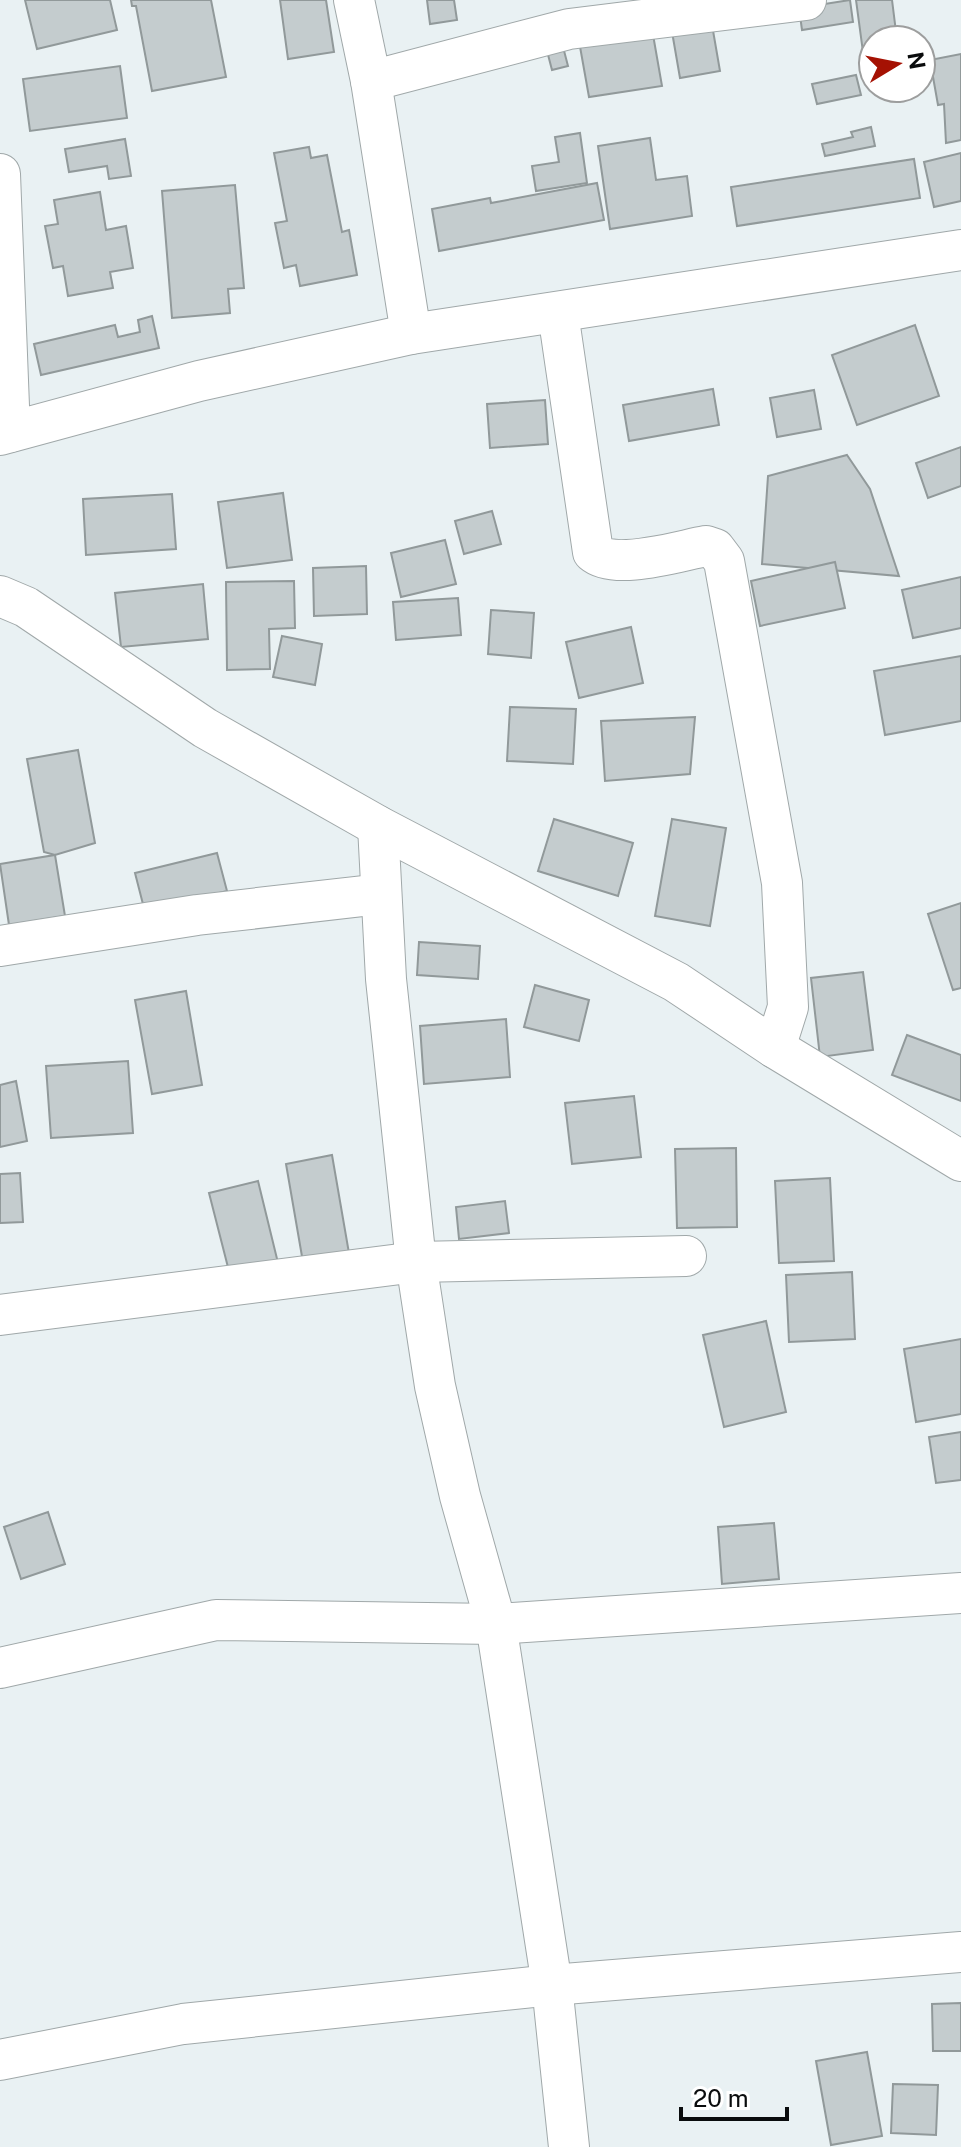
<svg xmlns="http://www.w3.org/2000/svg" width="961" height="2147" font-family="'Public Sans',sans-serif">
<style>
.building{fill:#c4ccce;stroke:#91999a;stroke-width:2}
.lines{fill:none;stroke-linecap:round;stroke-linejoin:round}
.minor-casing{stroke:#a0a8a9;stroke-width:42}
.minor{stroke:#fff;stroke-width:40}
</style>
<rect width="100%" height="100%" fill="#e9f1f3"/>
<g class="building">
<polygon points="25,0 110,0 117,30 37,49"/>
<polygon points="131,0 211,0 226,77 152,91 136,6 132,6"/>
<polygon points="280,0 326,0 334,52 288,59"/>
<polygon points="427,0 454,0 457,20 430,24"/>
<polygon points="850,0 853,22 802,30 799,8"/>
<polygon points="856,0 892,0 897,40 873,40 873,66 865,67"/>
<polygon points="711,19 720,71 680,78 671,26"/>
<polygon points="652,29 662,86 589,97 579,41"/>
<polygon points="562,43 568,66 552,70 546,47"/>
<polygon points="961,54 961,140 946,143 944,104 938,105 930,60"/>
<polygon points="120,66 127,118 30,131 23,79"/>
<polygon points="856,75 861,95 817,104 812,84"/>
<polygon points="871,127 875,146 825,156 822,144 853,137 851,132"/>
<polygon points="580,133 587,183 536,191 532,166 559,162 555,137"/>
<polygon points="650,138 656,180 687,176 692,216 610,229 598,146"/>
<polygon points="125,139 131,176 109,179 107,166 69,172 65,149"/>
<polygon points="309,147 311,158 327,155 342,232 349,230 357,275 300,286 296,265 284,268 275,223 287,221 274,153"/>
<polygon points="961,153 961,201 934,207 924,162"/>
<polygon points="914,159 920,198 737,226 731,187"/>
<polygon points="597,183 604,220 439,251 432,209 490,198 491,203"/>
<polygon points="235,185 244,288 228,289 230,313 172,318 162,191"/>
<polygon points="100,192 106,230 126,226 133,268 110,272 113,288 68,296 63,266 53,268 45,226 58,224 54,200"/>
<polygon points="152,316 159,348 41,375 34,344 115,325 118,337 140,332 138,320"/>
<polygon points="915,325 939,396 857,425 832,355"/>
<polygon points="713,389 719,425 629,441 623,405"/>
<polygon points="814,390 821,429 777,437 770,398"/>
<polygon points="545,400 548,444 490,448 487,404"/>
<polygon points="961,447 961,486 928,498 916,463"/>
<polygon points="847,455 870,489 899,576 762,564 768,476"/>
<polygon points="283,493 292,560 227,568 218,502"/>
<polygon points="172,494 176,549 86,555 83,499"/>
<polygon points="492,511 501,544 464,554 455,521"/>
<polygon points="445,540 456,584 401,597 391,553"/>
<polygon points="835,562 845,608 760,626 751,581"/>
<polygon points="366,566 367,614 314,616 313,568"/>
<polygon points="961,577 961,628 913,638 902,590"/>
<polygon points="294,581 295,628 269,629 270,669 227,670 226,582"/>
<polygon points="203,584 208,639 121,647 115,593"/>
<polygon points="458,598 461,635 396,640 393,602"/>
<polygon points="491,610 534,613 531,658 488,654"/>
<polygon points="631,627 643,683 579,698 566,642"/>
<polygon points="282,636 322,644 315,685 273,677"/>
<polygon points="961,656 961,721 885,735 874,671"/>
<polygon points="510,707 576,709 573,764 507,761"/>
<polygon points="695,717 690,774 605,781 601,721"/>
<polygon points="78,750 95,843 55,855 44,852 27,759"/>
<polygon points="554,819 633,843 618,896 538,871"/>
<polygon points="672,819 726,828 710,926 655,916"/>
<polygon points="217,853 227,891 145,912 135,873"/>
<polygon points="55,855 65,916 9,925 0,864"/>
<polygon points="961,903 961,988 953,990 928,914"/>
<polygon points="419,942 480,946 478,979 417,975"/>
<polygon points="863,972 873,1050 820,1057 811,978"/>
<polygon points="535,985 589,1000 579,1041 524,1027"/>
<polygon points="186,991 202,1085 152,1094 135,1000"/>
<polygon points="506,1019 510,1077 424,1084 420,1026"/>
<polygon points="907,1035 961,1055 961,1101 892,1075"/>
<polygon points="128,1061 133,1133 51,1138 46,1066"/>
<polygon points="16,1081 27,1141 0,1147 0,1085"/>
<polygon points="634,1096 641,1157 572,1164 565,1103"/>
<polygon points="736,1148 737,1227 677,1228 675,1149"/>
<polygon points="332,1155 350,1259 304,1268 286,1164"/>
<polygon points="20,1173 23,1222 0,1223 0,1174"/>
<polygon points="830,1178 834,1261 779,1263 775,1181"/>
<polygon points="258,1181 279,1267 231,1279 209,1193"/>
<polygon points="505,1201 509,1233 459,1239 456,1207"/>
<polygon points="852,1272 855,1339 789,1342 786,1275"/>
<polygon points="766,1321 786,1412 724,1427 703,1335"/>
<polygon points="961,1339 961,1414 916,1422 904,1349"/>
<polygon points="961,1432 961,1480 936,1483 929,1437"/>
<polygon points="48,1512 65,1564 21,1579 4,1527"/>
<polygon points="774,1523 779,1579 722,1584 718,1527"/>
<polygon points="961,2003 961,2051 933,2051 932,2004"/>
<polygon points="867,2052 882,2136 831,2145 816,2061"/>
<polygon points="893,2084 938,2085 936,2135 891,2133"/>
</g>
<g class="lines">
<defs>
<g id="minor">
<polyline points="354,0 371,81 411,334"/>
<polyline points="371,81 569,29 806,0"/>
<polyline points="0,174 10,432"/>
<path d="M558 313 593 552C615 571 678 551 706 546L715 549 724 561 782 883 788 1007 775 1048"/>
<polyline points="0,435 199,381 411,334 961,250"/>
<polyline points="0,596 26,607 205,728 378,826 676,982 775,1048 961,1161"/>
<polyline points="378,826 386,979 416,1262 435,1386 460,1496 496,1624 552,1985 569,2147"/>
<polyline points="0,946 197,915 381,894"/>
<polyline points="0,1315 416,1262 686,1256"/>
<polyline points="0,1668 216,1620 496,1624 961,1593"/>
<polyline points="0,2060 183,2024 552,1985 961,1952"/>
</g>
</defs>
<use href="#minor" class="minor-casing"/>
<use href="#minor" class="minor"/>
</g>
<g transform="translate(897 64) rotate(80)"><circle r="38" fill="#ffffff" stroke="#9d9e9e" stroke-width="2"/>
<path d="M0-6L14 30L0 20L-14 30Z" fill="#a51103"/>
<text y="-12" font-size="22" font-weight="bold" text-anchor="middle" fill="#0a0c0d">N</text>
</g>
<path d="M681 2107v12h106v-12" fill="none" stroke="#0a0c0d" stroke-width="4"/>
<text x="693" y="2107" font-size="24" fill="#0a0c0d" stroke="#ffffff" stroke-width="6" paint-order="stroke">20 m</text>
</svg>
